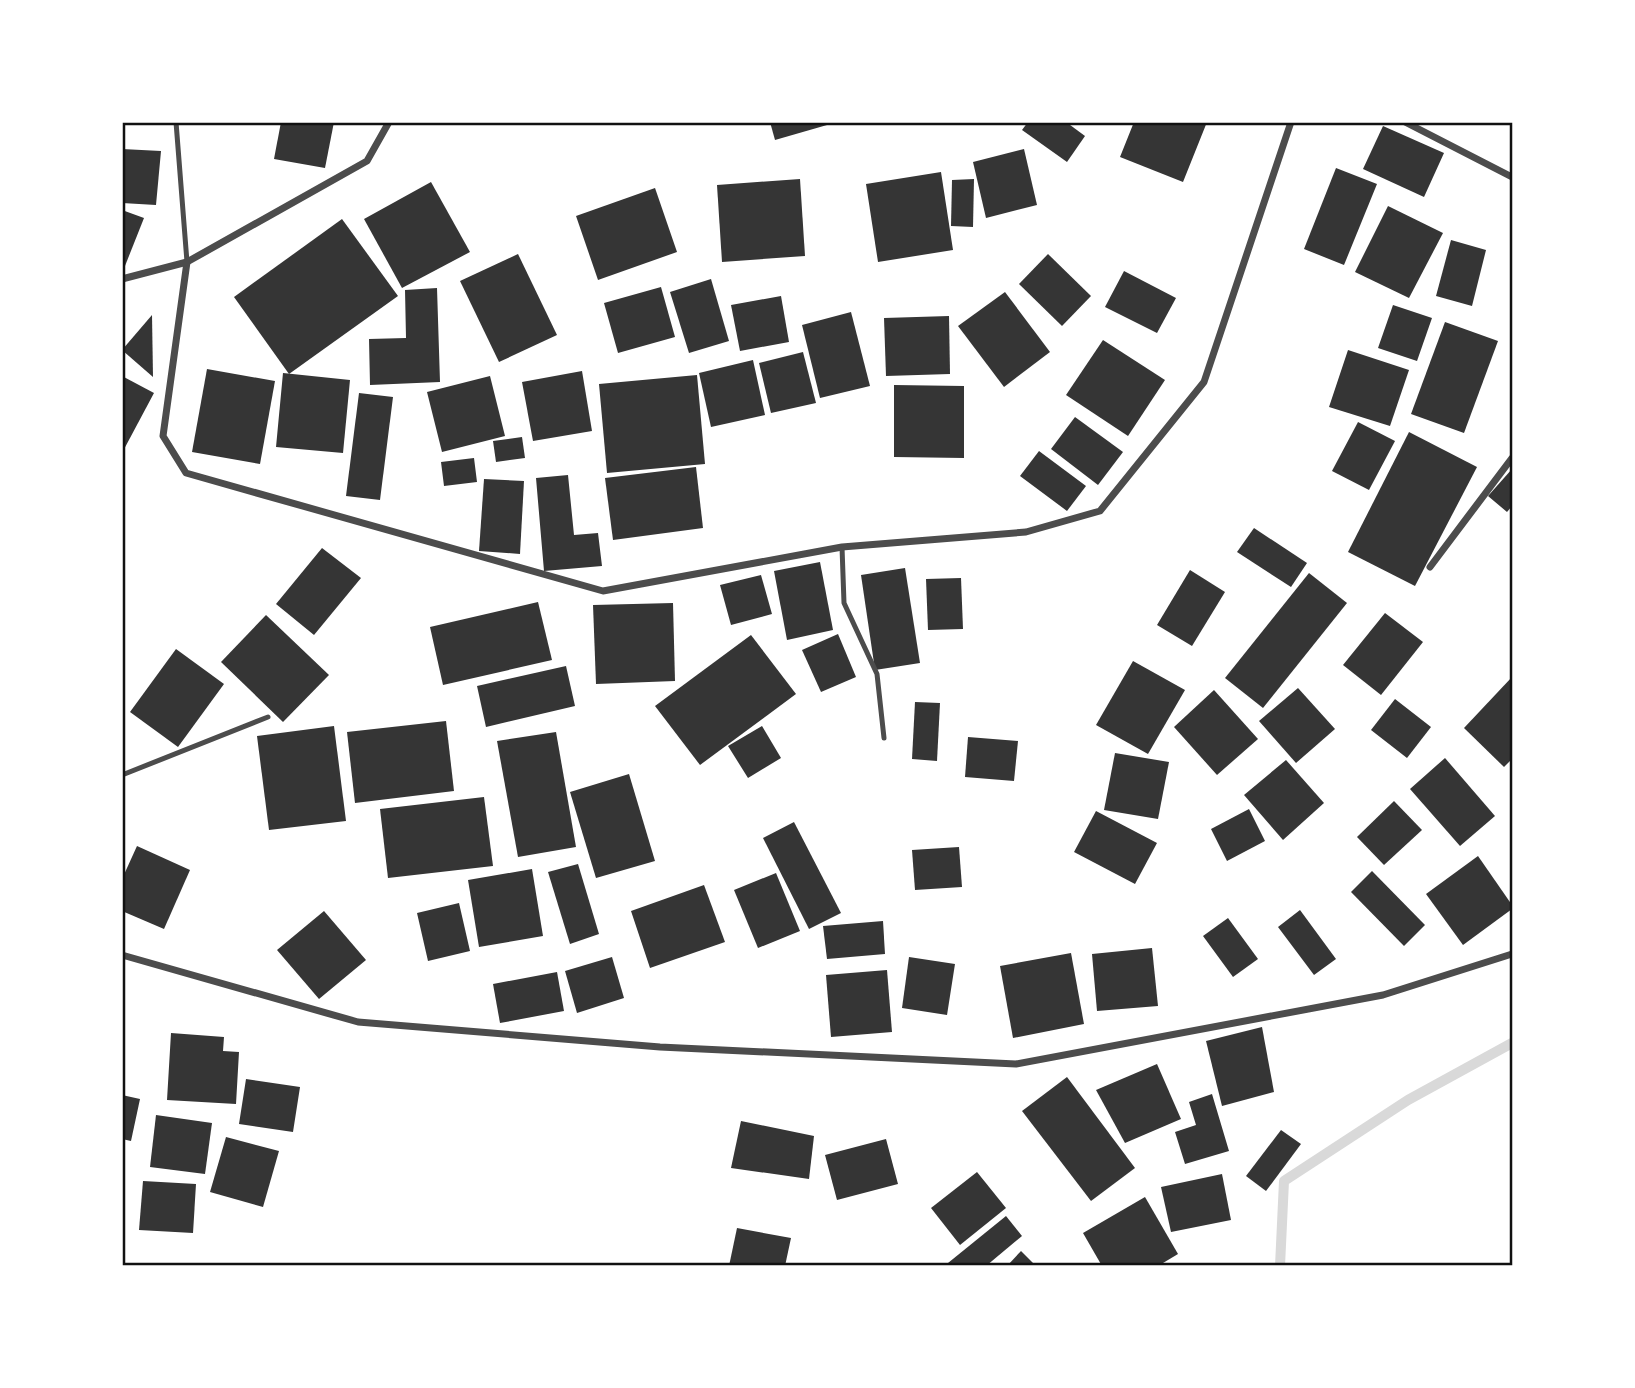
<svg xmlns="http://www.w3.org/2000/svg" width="1635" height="1388" font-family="'Archivo Narrow',sans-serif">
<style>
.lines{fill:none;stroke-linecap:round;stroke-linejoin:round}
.stream{stroke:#d9d9d9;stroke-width:10}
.building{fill:#353535}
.service{stroke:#4c4c4c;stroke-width:5}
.minor{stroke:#4c4c4c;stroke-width:7}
.neatline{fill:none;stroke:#111;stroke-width:2.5}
</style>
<rect width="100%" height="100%" fill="#fff"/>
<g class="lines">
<polyline class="stream" points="1280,1266 1284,1181 1408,1100 1512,1043"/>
</g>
<g class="building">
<polygon points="281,122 334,122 325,168 274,159"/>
<polygon points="770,122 834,122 834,123 775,140"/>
<polygon points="1028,122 1066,122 1085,136 1067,162 1022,130"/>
<polygon points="1134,122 1207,122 1183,182 1120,157"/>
<polygon points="1383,126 1444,153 1424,197 1363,169"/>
<polygon points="122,149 161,151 156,205 122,203"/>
<polygon points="1024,149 1037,205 986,218 973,162"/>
<polygon points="1336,168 1377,184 1344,265 1304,249"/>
<polygon points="941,172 953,250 878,262 866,184"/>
<polygon points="800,179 805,256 722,262 717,185"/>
<polygon points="974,179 973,227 951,226 952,180"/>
<polygon points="431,182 470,252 402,288 364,219"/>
<polygon points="655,188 677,252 598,280 576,216"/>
<polygon points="1388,206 1443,233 1409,298 1355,272"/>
<polygon points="122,210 144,218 123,271 122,271"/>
<polygon points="342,219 398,296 289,374 234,297"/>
<polygon points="1451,240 1486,250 1472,306 1436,296"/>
<polygon points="518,254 557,335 499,362 460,281"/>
<polygon points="1048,254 1091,296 1062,326 1019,284"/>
<polygon points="1124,271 1176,298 1157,333 1105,307"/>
<polygon points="711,279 729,341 689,353 670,292"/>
<polygon points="661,287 675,337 618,353 604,303"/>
<polygon points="437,288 440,382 370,385 369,339 406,338 405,290"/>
<polygon points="1005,292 1050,352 1004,387 958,326"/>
<polygon points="781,296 789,342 740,351 731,305"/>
<polygon points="1393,305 1432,318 1417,361 1378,348"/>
<polygon points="851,312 870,386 820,398 802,325"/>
<polygon points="152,315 153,377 122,350"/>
<polygon points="949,316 950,374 886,376 884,318"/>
<polygon points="1445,322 1498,341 1464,433 1411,414"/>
<polygon points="1103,340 1165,380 1128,436 1066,395"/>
<polygon points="1348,350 1409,370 1390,426 1329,407"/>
<polygon points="803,352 816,403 771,413 759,363"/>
<polygon points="753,360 765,415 711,427 699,373"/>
<polygon points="207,369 275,381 260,464 192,452"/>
<polygon points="582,371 592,431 533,441 522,382"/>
<polygon points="283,373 350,380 343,453 276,447"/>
<polygon points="697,375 705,464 607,473 599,384"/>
<polygon points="122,376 154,393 122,453"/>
<polygon points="490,376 505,436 442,452 427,392"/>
<polygon points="894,385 964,386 964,458 894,457"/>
<polygon points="359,393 393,397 380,500 346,496"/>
<polygon points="1075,417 1123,452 1098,485 1051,449"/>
<polygon points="1358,422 1395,441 1369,490 1332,471"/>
<polygon points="1409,432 1477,467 1415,586 1348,552"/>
<polygon points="522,437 525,458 496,462 493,441"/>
<polygon points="1039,451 1086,486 1067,511 1020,476"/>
<polygon points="474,458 477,482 444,486 441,462"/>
<polygon points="696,467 703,528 613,540 605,478"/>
<polygon points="1512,469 1512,506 1507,512 1488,496"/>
<polygon points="568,475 574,535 598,533 602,566 544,571 536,478"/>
<polygon points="484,479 524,481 520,554 479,551"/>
<polygon points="1254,528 1307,563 1291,587 1237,552"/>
<polygon points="322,548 361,578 314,635 276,604"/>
<polygon points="820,562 833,630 787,640 774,571"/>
<polygon points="905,568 920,663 875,670 861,575"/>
<polygon points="1190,570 1225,592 1192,646 1157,625"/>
<polygon points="1309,573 1347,603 1263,708 1225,678"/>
<polygon points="761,575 772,614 731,625 720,585"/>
<polygon points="961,578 963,629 928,630 926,579"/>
<polygon points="538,602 552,660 443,685 430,627"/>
<polygon points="673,603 675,681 596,684 593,605"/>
<polygon points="1385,613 1423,642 1381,695 1343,665"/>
<polygon points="266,615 329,675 283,722 221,662"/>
<polygon points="838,634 856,677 821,692 802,650"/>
<polygon points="751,635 796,694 700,765 655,706"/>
<polygon points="176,649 224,684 178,747 130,712"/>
<polygon points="1133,661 1185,690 1148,754 1096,725"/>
<polygon points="566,666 575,706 486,727 477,686"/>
<polygon points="1512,677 1512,759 1504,767 1464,728"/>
<polygon points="1298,688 1335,729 1296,763 1259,721"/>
<polygon points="1214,690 1258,739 1217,775 1174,727"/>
<polygon points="1395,699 1431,727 1407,758 1371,730"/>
<polygon points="915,702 940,703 937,761 912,759"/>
<polygon points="446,721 454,791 355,803 347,732"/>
<polygon points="334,726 346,821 269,830 257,736"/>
<polygon points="762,726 781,758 748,778 728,746"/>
<polygon points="556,732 576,847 518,857 497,741"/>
<polygon points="968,737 1018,741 1014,781 965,777"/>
<polygon points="1115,753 1169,762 1158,819 1104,810"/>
<polygon points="1445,758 1495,816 1460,846 1410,789"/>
<polygon points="1286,760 1324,803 1283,840 1244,795"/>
<polygon points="629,774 655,861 596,878 570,792"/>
<polygon points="484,797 493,866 388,878 380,809"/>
<polygon points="1394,801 1422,830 1384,865 1357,837"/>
<polygon points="1249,809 1265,841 1227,861 1211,829"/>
<polygon points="1096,811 1157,843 1135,884 1074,852"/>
<polygon points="794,822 841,913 809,929 763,838"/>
<polygon points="137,846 190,870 164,929 122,911 122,879"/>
<polygon points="959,847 962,887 915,890 912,850"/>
<polygon points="1478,856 1512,905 1512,909 1463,945 1426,894"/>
<polygon points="578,864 599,934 570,944 548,872"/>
<polygon points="532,869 543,936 479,947 468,880"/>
<polygon points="1372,871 1425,925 1404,946 1351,892"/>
<polygon points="776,873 800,931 758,948 734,890"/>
<polygon points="704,885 725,942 650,968 631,911"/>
<polygon points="459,903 470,951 428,961 417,913"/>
<polygon points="1300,910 1336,959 1314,975 1278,927"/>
<polygon points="324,911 366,960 319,999 277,950"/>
<polygon points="1228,918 1258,959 1233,977 1203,936"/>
<polygon points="883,921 885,954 827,959 823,926"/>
<polygon points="1152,948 1158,1006 1097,1011 1092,954"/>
<polygon points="1071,953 1084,1024 1013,1038 1000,966"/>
<polygon points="612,957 624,998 577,1013 565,971"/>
<polygon points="909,957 955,964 947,1015 902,1008"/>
<polygon points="887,970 892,1032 831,1037 826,975"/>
<polygon points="557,972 564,1011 500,1023 493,984"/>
<polygon points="1262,1027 1274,1092 1222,1106 1206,1041"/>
<polygon points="171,1033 224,1037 223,1051 239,1052 236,1104 167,1100"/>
<polygon points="1157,1064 1181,1119 1125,1143 1096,1090"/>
<polygon points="1067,1077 1135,1168 1091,1201 1022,1111"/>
<polygon points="246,1079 300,1087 293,1132 239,1124"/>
<polygon points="1212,1094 1229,1151 1185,1164 1175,1132 1196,1125 1189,1102"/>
<polygon points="122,1095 140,1099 131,1141 122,1139"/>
<polygon points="156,1115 212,1123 205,1174 150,1167"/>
<polygon points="741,1121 814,1136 809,1179 731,1168"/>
<polygon points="1281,1130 1301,1144 1266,1191 1246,1176"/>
<polygon points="226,1137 279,1151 263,1207 210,1192"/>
<polygon points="886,1139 898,1184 837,1200 825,1155"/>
<polygon points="977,1172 1006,1208 960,1245 931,1208"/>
<polygon points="1222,1174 1231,1220 1171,1232 1161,1187"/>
<polygon points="143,1181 196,1184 193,1233 139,1230"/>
<polygon points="1145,1197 1178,1254 1158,1266 1102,1266 1083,1233"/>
<polygon points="1006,1216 1022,1236 986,1266 950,1266 948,1263"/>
<polygon points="737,1228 791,1238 785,1266 729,1266"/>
<polygon points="1021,1251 1036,1266 1007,1266"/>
</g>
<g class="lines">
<g class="service">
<polyline points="176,122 187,262"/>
<polyline points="842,547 844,603 877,674 884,738"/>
<polyline points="122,775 268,717"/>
</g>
<g class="minor">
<polyline points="1405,122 1512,177"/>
<polyline points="187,262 163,436 186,473 603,591 842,547 1026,532 1100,511 1204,382 1291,122"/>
<polyline points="122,279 187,262 367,161 389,122"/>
<polyline points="1430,567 1512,458"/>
<polyline points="122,955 358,1022 660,1047 1016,1064 1383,995 1512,954"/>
</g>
</g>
<rect width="1635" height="1388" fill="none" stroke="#ffffff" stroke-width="248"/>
<rect x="124" y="124" width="1387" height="1140" class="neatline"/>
</svg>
